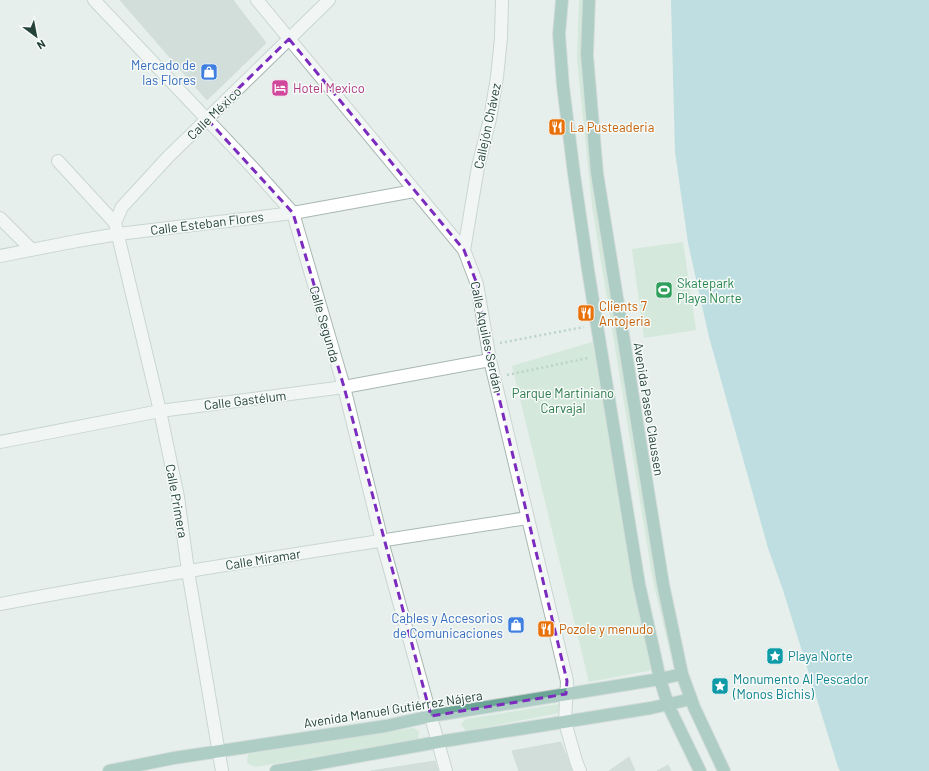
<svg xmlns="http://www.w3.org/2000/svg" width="929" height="771" font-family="Barlow,sans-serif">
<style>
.green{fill:#bfe0c8}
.water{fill:#8ec9d4}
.building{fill:#bbcac4;stroke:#b8c9c2}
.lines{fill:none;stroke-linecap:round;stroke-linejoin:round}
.minor-casing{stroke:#a8b8b2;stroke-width:14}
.tertiary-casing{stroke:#a8b8b2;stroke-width:14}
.primary-casing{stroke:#c2cac8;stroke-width:14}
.path{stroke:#86b3a5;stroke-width:2.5;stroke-dasharray:2 3;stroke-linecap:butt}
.minor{stroke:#fff;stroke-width:12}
.tertiary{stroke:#fff;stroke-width:12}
.primary{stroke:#6aa596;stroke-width:12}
.marked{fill:none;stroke:#7b2cbf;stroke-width:3;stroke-dasharray:8 5;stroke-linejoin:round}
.labels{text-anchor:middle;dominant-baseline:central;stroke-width:3;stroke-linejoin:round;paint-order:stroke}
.shop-label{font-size:13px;fill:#366cbe;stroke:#f7fbf9;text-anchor:end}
.hotel-label{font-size:13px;fill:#b23c85;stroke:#f7fbf9;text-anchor:start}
.street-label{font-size:13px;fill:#24423a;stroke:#f7fbf9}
.food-label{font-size:13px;fill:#c56008;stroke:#f7fbf9;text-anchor:start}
.leisure-label{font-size:13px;fill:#27864d;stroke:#f7fbf9;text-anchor:start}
.park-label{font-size:13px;fill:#2d7a4b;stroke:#f7fbf9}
.culture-label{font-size:13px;fill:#0d838f;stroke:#f7fbf9;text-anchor:start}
</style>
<rect width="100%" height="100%" fill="#e6efeb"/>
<g class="green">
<polygon points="579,0 587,0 583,61 677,669 674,669 653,581 592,206 577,59"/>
<polygon points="683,242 696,330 644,338 632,249"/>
<polygon points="595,341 653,670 589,682 512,366"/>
<polygon points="559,704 559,713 466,731 461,724 466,719"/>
<polygon points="413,728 419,731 418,739 255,767 247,763 248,754"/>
</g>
<polygon class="water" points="671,0 929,0 929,771 840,771 838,767 783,590 768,548 709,337 688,243 675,152"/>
<g class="building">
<polygon points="120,0 233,0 266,43 207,100"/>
<polygon points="561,742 572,771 519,771 512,751"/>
<polygon points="629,757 635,771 609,771"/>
<polygon points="435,761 438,771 371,771"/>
<polygon points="668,765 671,771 657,771"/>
</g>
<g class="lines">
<defs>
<g id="minor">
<polyline points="94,0 253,168 293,213 344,387 382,541 446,771"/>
<polyline points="58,161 115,223"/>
<polyline points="0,218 31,249"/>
<polyline points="464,250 478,167 490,119 497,77 501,38 502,0"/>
<polyline points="0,256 77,241 118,234 293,213 414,191"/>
<polyline points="0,442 160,411 344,387 490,360"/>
<path d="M0 604C175 571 351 546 527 518"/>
<polyline points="222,771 188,571 178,497 160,411 115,223 122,207 168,157 329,0"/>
</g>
<polyline id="tertiary" points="257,0 464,250 477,284 490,360 567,681 565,722 576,761 580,771"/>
<g id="primary">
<polyline points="562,0 559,34 563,86 574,174 588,270 639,584 660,679 668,705 700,771"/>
<polyline points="589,0 587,55 597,173 663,584 682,674 694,707 724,771"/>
<polyline points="109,771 174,758 386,726 431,716 660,679 682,674"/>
<polyline points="276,771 438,742 651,708 691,699"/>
</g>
</defs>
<use href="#minor" class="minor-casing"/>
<use href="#tertiary" class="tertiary-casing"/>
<use href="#primary" class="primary-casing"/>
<g class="path">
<polyline points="500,343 584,327"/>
<polyline points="507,375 588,358"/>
</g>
<use href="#minor" class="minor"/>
<use href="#tertiary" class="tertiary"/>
<use href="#primary" class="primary"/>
</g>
<path d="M0 0H929V771H0ZM289 39 464 250 477 284 490 360 567 681 566 694 431 716 344 387 293 213 207 119Z" fill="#e6efeb" fill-opacity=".55" fill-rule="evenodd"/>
<path class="marked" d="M289 39 464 250 477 284 490 360 567 681 566 694 431 716 344 387 293 213 207 119Z"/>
<defs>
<symbol id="shop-square" viewBox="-11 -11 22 22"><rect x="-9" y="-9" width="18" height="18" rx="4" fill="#3f7fe0" stroke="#f7fbf9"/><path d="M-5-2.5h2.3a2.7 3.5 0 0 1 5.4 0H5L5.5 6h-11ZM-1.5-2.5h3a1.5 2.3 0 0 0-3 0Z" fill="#fff"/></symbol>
<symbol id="hotel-square" viewBox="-11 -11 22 22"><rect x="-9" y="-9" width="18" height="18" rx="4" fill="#d1479c" stroke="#f7fbf9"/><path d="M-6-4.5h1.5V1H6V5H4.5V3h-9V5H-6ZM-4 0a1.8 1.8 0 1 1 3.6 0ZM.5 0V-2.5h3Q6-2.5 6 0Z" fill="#fff"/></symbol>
<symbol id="restaurant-square" viewBox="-11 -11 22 22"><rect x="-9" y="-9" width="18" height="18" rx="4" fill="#e8710a" stroke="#f7fbf9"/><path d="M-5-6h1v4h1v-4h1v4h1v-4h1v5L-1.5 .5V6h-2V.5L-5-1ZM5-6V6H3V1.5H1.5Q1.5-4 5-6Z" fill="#fff"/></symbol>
<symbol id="stadium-square" viewBox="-11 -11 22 22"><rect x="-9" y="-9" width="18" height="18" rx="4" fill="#2e9e5b" stroke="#f7fbf9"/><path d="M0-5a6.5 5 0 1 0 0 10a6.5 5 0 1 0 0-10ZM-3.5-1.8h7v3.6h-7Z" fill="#fff"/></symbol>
<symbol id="sight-square" viewBox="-11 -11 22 22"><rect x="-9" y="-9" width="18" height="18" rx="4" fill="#0f9aa8" stroke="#f7fbf9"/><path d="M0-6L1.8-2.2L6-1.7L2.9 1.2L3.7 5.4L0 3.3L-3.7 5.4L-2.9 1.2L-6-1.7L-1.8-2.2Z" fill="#fff"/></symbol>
</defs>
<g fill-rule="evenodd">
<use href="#shop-square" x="199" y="62" width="20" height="20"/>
<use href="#hotel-square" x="270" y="78" width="20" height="20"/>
<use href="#restaurant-square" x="547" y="117" width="20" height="20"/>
<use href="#stadium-square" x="654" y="280" width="20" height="20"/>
<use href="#restaurant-square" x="576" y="303" width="20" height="20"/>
<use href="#shop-square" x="506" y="615" width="20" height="20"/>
<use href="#restaurant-square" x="536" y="619" width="20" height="20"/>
<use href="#sight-square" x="765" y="646" width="20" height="20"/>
<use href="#sight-square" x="710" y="676" width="20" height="20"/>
</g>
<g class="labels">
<g class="shop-label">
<text x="196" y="65">Mercado de<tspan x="196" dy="15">las Flores</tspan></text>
<text x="503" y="618">Cables y Accesorios<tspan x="503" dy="15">de Comunicaciones</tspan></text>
</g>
<g class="hotel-label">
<text x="293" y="88">Hotel Mexico</text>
</g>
<g class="street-label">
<text transform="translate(214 113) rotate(-44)">Calle México</text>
<text transform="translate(487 126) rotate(-78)">Callejón Chávez</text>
<text transform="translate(207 223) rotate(-7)">Calle Esteban Flores</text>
<text transform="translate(325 324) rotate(74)">Calle Segunda</text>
<text transform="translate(487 337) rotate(78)">Calle Aquiles Serdán</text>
<text transform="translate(245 400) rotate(-7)">Calle Gastélum</text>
<text transform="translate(649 409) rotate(81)">Avenida Paseo Claussen</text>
<text transform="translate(177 501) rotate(80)">Calle Primera</text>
<text transform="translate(263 559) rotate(-9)">Calle Miramar</text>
<text transform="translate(393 709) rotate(-9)">Avenida Manuel Gutiérrez Nájera</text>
</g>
<g class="food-label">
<text x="570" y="127">La Pusteaderia</text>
<text x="599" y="306">Clients 7<tspan x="599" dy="15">Antojeria</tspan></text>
<text x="559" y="629">Pozole y menudo</text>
</g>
<g class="leisure-label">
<text x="677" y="283">Skatepark<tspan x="677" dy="15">Playa Norte</tspan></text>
</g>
<g class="park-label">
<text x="563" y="393">Parque Martiniano<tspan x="563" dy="15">Carvajal</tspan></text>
</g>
<g class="culture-label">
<text x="788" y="656">Playa Norte</text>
<text x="733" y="679">Monumento Al Pescador<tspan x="733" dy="15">(Monos Bichis)</tspan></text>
</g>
</g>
<g transform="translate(36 36) rotate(148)" stroke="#f7fbf9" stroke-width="3" paint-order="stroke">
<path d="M0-3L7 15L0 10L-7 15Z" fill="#24423a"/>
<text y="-6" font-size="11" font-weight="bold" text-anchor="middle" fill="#24423a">N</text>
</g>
</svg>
